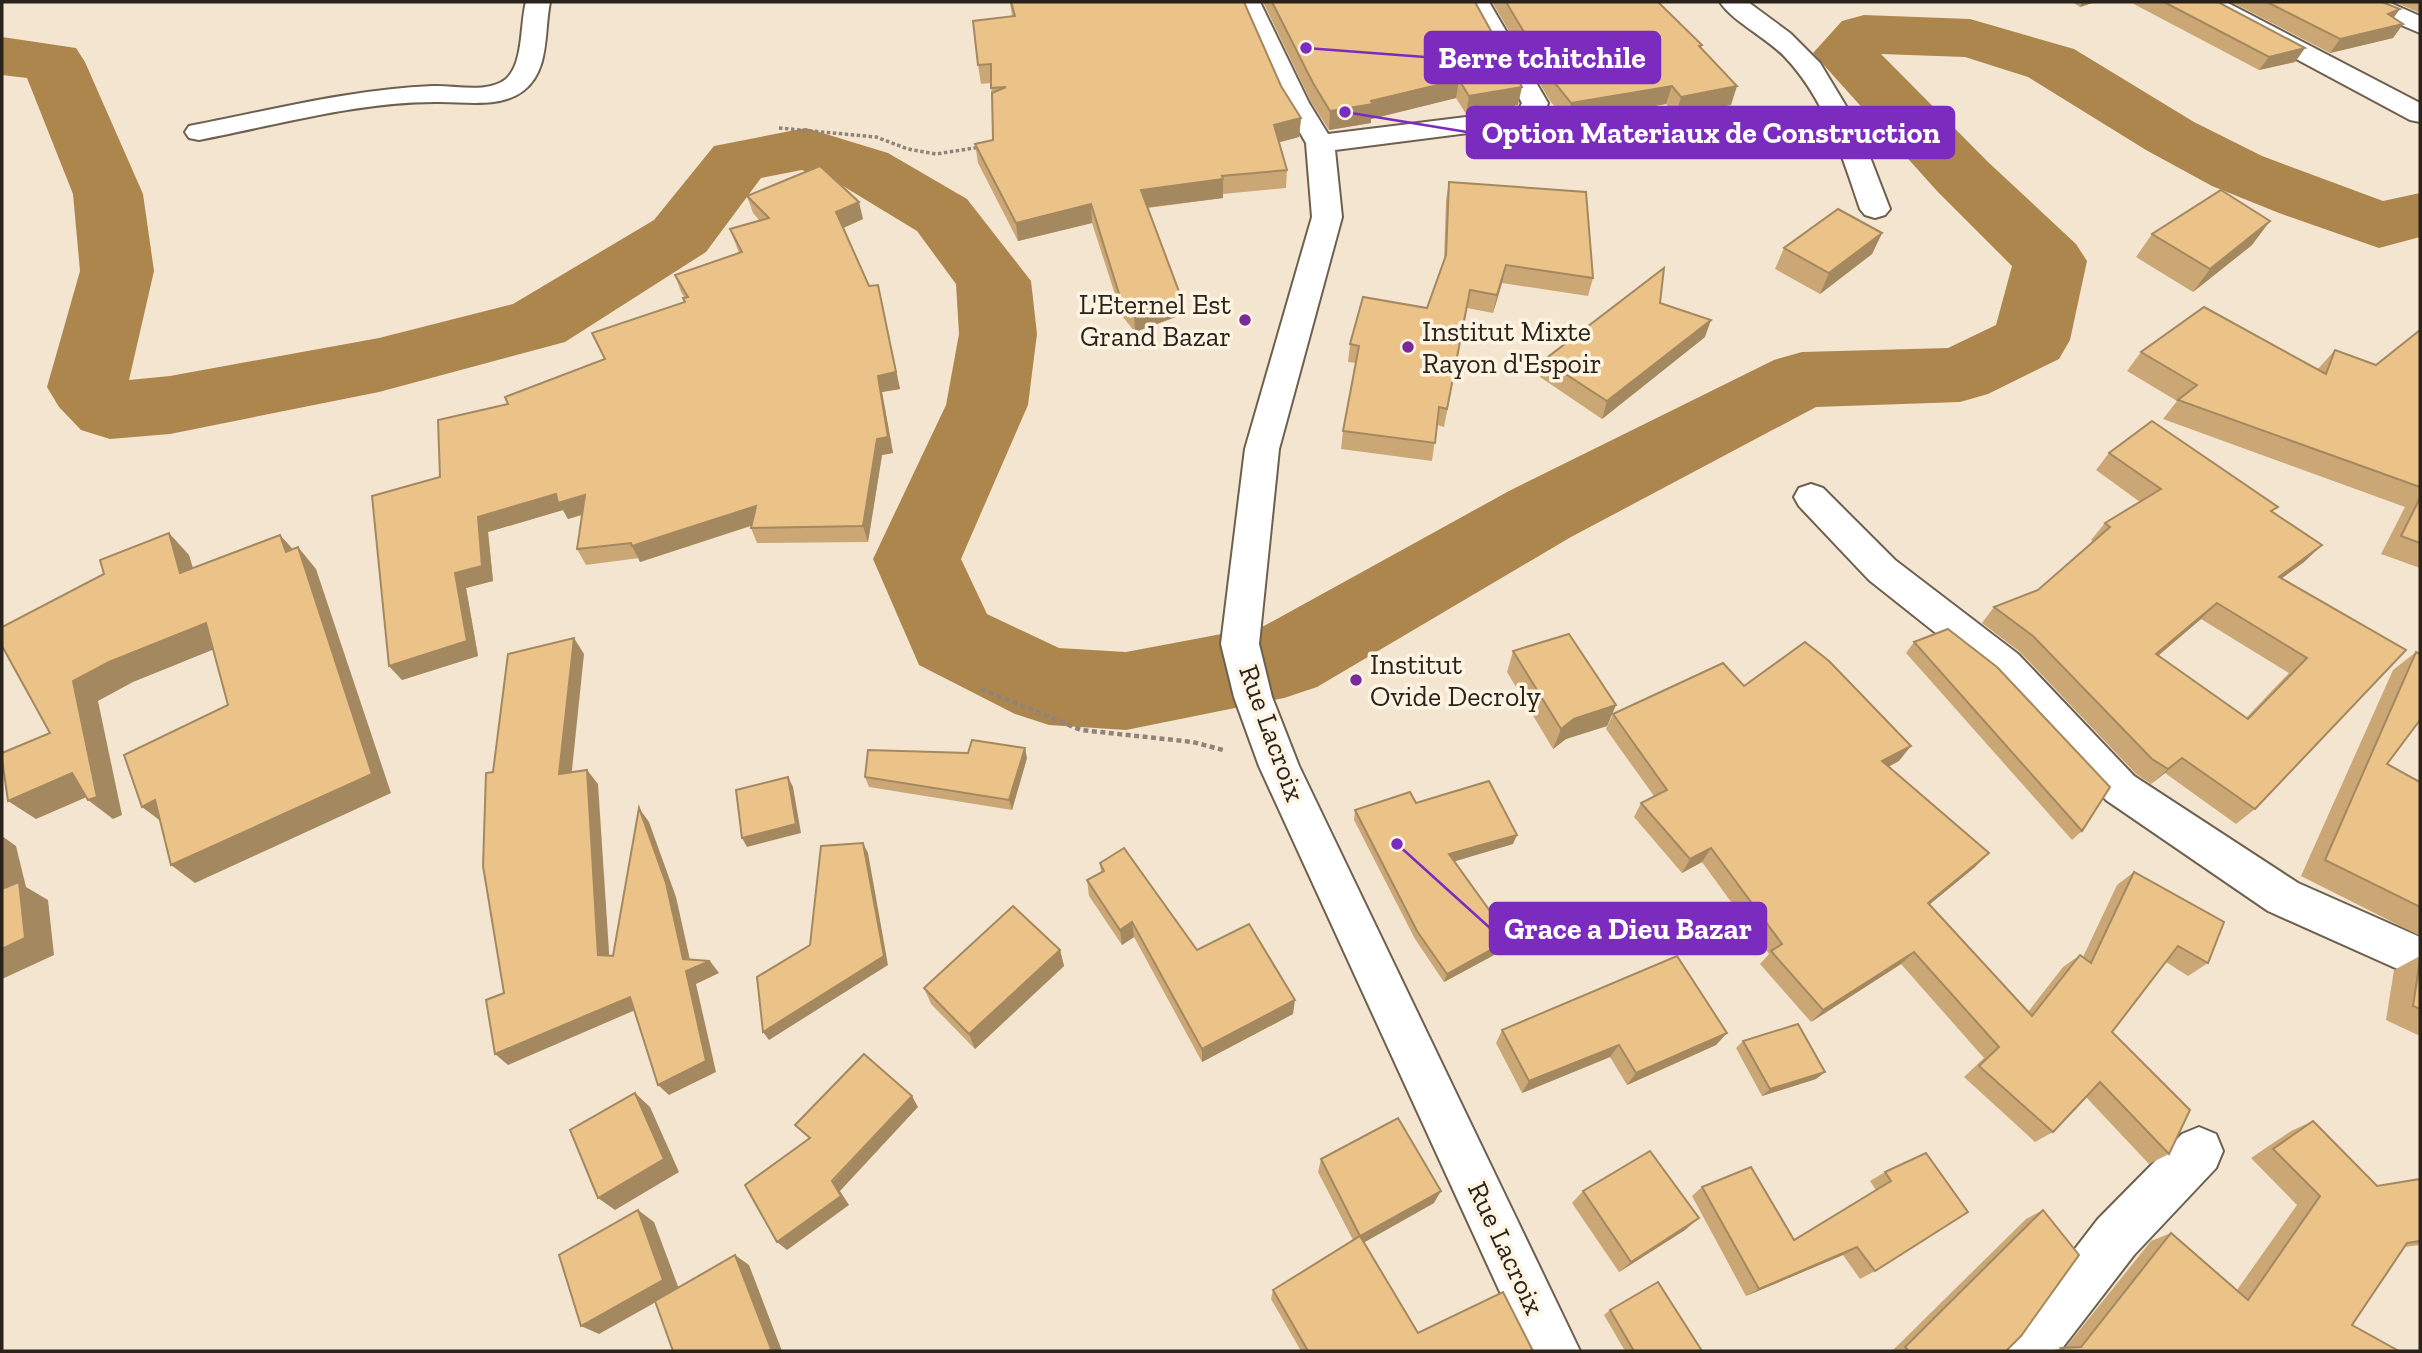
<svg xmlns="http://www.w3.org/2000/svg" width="2422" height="1353" font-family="'Zilla Slab',serif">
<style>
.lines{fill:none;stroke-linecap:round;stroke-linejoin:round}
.river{fill:#ad864d;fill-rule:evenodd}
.minor-casing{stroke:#6d604e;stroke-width:4}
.path-far1{stroke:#8f8477;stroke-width:3.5;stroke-dasharray:3.5 2.5;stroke-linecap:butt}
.path{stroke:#8f8477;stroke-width:4.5;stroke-dasharray:5 3.5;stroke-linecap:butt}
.minor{fill:#fff;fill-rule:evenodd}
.wall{fill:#caa775;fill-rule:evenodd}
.shaded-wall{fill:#a4885f}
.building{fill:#ebc288;stroke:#a4885f;stroke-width:2;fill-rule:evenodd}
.poi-dot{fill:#782a9b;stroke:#fff3e2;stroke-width:2.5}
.labels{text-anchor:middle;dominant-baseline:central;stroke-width:7;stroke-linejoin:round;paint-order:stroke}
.poi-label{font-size:28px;fill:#29231c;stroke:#fff3e2;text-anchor:start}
.street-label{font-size:28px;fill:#29231c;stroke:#fff3e2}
.leader{fill:none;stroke:#7b2cbf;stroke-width:2.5}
.callout-dot{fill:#7b2cbf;stroke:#fff3e2;stroke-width:2.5}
.callout{fill:#7b2cbf;stroke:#7b2cbf;stroke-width:2.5}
.callout-label{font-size:30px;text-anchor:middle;font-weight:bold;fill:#fff}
</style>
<rect width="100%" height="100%" fill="#f4e5d1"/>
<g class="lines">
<polygon class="river" points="1864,15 1970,19 2074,49 2194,122 2262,156 2383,201 2420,193 2420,237 2379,248 2279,213 2212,186 2146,150 2028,77 1965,57 1881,54 1987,161 2076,244 2087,261 2070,340 2059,359 1988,394 1960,402 1816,407 1571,537 1317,687 1284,698 1126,730 1049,725 1015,714 919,665 873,559 946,405 959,334 956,284 917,231 838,183 802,170 761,178 706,252 565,342 379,392 170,434 110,439 81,430 59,407 47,387 80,271 73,194 27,78 2,75 2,37 76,48 85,62 143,194 154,271 129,380 170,376 379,338 513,304 654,220 714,146 806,128 888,153 967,199 1031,281 1037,334 1028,405 961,559 987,614 1059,648 1126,652 1264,626 1509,491 1774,360 1802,352 1948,348 1996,325 2012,266 1937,191 1813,53 1842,21"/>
<defs>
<g id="minor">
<path d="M526 2H550C544 31 550 71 523 91 501 108 466 102 440 102 360 101 277 125 199 140L189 138 185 132 189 126 199 124C276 109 354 89 433 86 455 85 487 94 506 79 524 63 520 23 526 2Z"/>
<polygon points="1236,2 1260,2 1309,103 1328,134 1515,111 1520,107 1522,103 1465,2 1489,2 1548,103 1543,117 1523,126 1335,150 1342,217 1279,449 1259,644 1272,697 1299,766 1580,1351 1527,1351 1259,766 1234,697 1221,644 1245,449 1312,217 1306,143 1283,103"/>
<path d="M1720 2H1748L1790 33 1820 63 1858 126 1890 209 1885 215 1875 218 1865 215 1860 209C1842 155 1825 99 1785 57 1767 38 1732 21 1720 2Z"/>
<polygon points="2196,2 2226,2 2420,103 2420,122 2410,120 2199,7"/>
<polygon points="2356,2 2388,2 2420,16 2420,33 2359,7"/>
<polygon points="1811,484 1823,488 1895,560 2018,654 2134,776 2298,883 2420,937 2420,979 2268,911 2106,800 1990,676 1869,580 1799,506 1794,497 1799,488"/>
<polygon points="2199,1127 2216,1134 2223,1151 2216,1168 2134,1255 2060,1351 2002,1351 2010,1333 2098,1219 2182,1134"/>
</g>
</defs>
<use href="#minor" class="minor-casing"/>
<polyline class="path-far1" points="779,128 876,137 908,149 936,154 981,147"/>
<polyline class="path" points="981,689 1081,730 1193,742 1223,750"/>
<use href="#minor" class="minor"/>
</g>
<g class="wall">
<polygon points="1010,2 1281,86 1301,118 1299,137 1279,142 1287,170 1286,188 1223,194 1223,198 1148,208 1181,297 1181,315 1135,332 1122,316 1092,223 1018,241 978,163 975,144 993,140 991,83 981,84 978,65 1012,16"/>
<polygon points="1263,2 1475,2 1518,105 1466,114 1456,98 1371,119 1371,123 1329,130 1311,102"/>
<polygon points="1492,2 1658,2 1702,45 1701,48 1731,105 1676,115 1666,104 1567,121 1550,101"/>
<polygon points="2072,2 2095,2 2080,7"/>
<polygon points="2130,2 2218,2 2305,48 2295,62 2259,70"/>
<polygon points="2231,2 2382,2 2394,18 2403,24 2393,38 2330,53"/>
<polygon points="2394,2 2420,2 2420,12 2418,12"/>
<polygon points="1449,182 1593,278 1588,296 1502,283 1493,313 1467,308 1444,427 1437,425 1432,461 1341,449 1343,431 1356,363 1348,362 1350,344 1427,308 1444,262 1446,200"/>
<polygon points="747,196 863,219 843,228 869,286 878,285 900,389 882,392 893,453 882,455 868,542 757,543 751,528 751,526 640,562 639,558 586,565 577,549 582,515 568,519 563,510 488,532 493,581 466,588 478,656 402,680 389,666 440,477 508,404 605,359 685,302 685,298 681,292 675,275 739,253 730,229 760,221 753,213"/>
<polygon points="1882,233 1872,254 1820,294 1775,269 1784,248"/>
<polygon points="2152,234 2252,245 2193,292 2136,257"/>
<polygon points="2420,330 2420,568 2381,554 2405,507 2163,419 2177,401 2127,371 2141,352 2317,370 2335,350 2376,365"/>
<polygon points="1705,337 1602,419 1540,377 1544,360"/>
<path d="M2109 453 2273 512 2322 545 2304 562 2282 578 2406 650 2255 809 2236 824 2165 773 2151 784 2136 774 2020 652 1982 623 1994 607 2038 590 2093 542 2091 540 2105 523 2140 502 2096 470ZM2201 619 2289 673 2246 718 2158 656Z"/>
<polygon points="1914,642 2082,831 2072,840 1906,653"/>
<polygon points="1513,651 1616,705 1607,726 1566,739 1553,749 1507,672"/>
<polygon points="2416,652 2387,764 2420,782 2420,936 2301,876 2393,670"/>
<polygon points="1744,686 1899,761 1888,767 1975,867 1929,905 2028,1012 2063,967 2080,955 2083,957 2117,885 2134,872 2208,963 2188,976 2166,962 2112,1032 2169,1154 2149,1164 2086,1097 2053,1132 2035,1142 1964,1077 1984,1058 1901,964 1811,1022 1760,964 1769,954 1702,862 1682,873 1634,817 1641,803 1654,796 1606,729 1613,714"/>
<polygon points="1027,758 1012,810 869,787 865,777"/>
<polygon points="1416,803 1513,844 1454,861 1510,939 1507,948 1444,982 1415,939 1354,820 1355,810"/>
<polygon points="1100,863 1197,950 1293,1014 1202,1062 1134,937 1122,945 1089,896 1087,880 1101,872"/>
<polygon points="1060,950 1064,966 975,1049 931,1004 924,988"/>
<polygon points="2420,956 2420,1036 2386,1020 2394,970"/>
<polygon points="1502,1030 1727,1033 1716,1045 1627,1085 1610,1057 1522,1093 1496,1043"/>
<polygon points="1743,1041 1816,1079 1762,1096 1736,1048"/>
<polygon points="2313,1121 2377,1186 2420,1179 2420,1245 2404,1247 2352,1325 2399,1351 2050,1351 2061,1348 2066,1347 2151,1241 2171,1233 2237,1290 2297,1205 2251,1158 2291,1131"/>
<polygon points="1926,1153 1875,1271 1860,1279 1843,1255 1746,1296 1692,1196 1702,1187 1794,1240 1876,1190 1870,1181 1885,1172"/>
<polygon points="1321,1159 1434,1203 1364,1242 1418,1333 1533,1351 1301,1351 1271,1299 1273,1290 1353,1240 1318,1172"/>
<polygon points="1583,1191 1685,1230 1619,1272 1572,1203"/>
<polygon points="2043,1210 2006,1351 1892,1351 2026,1219"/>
<polygon points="1610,1310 1702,1351 1625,1351 1604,1315"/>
</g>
<g class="shaded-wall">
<polygon points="2082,2 2095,2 2080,7"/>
<polygon points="2400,9 2390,23 2388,14"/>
<polygon points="2403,24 2393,38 2330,53 2340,39"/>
<polygon points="2305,48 2295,62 2259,70 2269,57"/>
<polygon points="1459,80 1456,98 1371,119 1371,123 1329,130 1330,111"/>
<polygon points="1672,86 1666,104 1567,121 1571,103"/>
<polygon points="1737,86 1731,105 1676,115 1681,97"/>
<polygon points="1522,87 1518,105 1466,114 1469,96"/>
<polygon points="1301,118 1299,137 1273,144 1274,125"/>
<polygon points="1223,179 1223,198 1142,208 1141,190"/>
<polygon points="859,202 863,219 841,229 836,212"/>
<polygon points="1091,204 1092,223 1018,241 1016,223"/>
<polygon points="2270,221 2252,245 2193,292 2210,269"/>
<polygon points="1882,233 1872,254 1820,294 1829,273"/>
<polygon points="1506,265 1502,283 1493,313 1497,295"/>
<polygon points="878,285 900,389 882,392 893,453 882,455 868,542 863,526 878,376"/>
<polygon points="1181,297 1181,315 1135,332 1134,314"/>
<polygon points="1711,320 1705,337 1602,419 1607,401"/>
<polygon points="556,494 585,495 594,511 568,519 563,510 488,532 493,581 466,588 478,656 402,680 389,666 455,573 478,517"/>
<polygon points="756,506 762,522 640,562 632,546"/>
<polygon points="169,533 189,555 201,594 180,573"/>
<polygon points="280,535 299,556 286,552"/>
<polygon points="2322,545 2304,562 2262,593 2279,577"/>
<polygon points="298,547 316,569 391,793 195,883 171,865"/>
<polygon points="2217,603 2201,619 2141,670 2156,654"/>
<polygon points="206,623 227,644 133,682 98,701 122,815 113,819 88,800 96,793 36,819 8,801 72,773 73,681 109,662"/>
<polygon points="574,638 584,654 570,789 559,774"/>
<polygon points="1616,705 1607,726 1566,739 1553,749 1561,729 1574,719"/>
<polygon points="1911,746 1899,761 1870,776 1882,761"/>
<polygon points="1025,748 1027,758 1012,810 1009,800"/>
<polygon points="2182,758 2165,773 2151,784 2168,769"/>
<polygon points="587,770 598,784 610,967 598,955"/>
<polygon points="788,777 793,787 801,833 747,847 742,838"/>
<polygon points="155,800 166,825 142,807"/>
<polygon points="639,808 649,822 676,897 692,969 710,961 719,973 696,984 716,1072 669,1095 658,1085"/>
<polygon points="1517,835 1513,844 1446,864 1449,854"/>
<polygon points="2,836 16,846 26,887 48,900 54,955 2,979"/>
<polygon points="863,843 868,853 888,965 769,1040 763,1032 884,956"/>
<polygon points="1711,848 1702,862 1682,873 1690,859"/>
<polygon points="1989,853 1975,867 1914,917 1928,903"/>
<polygon points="1132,922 1134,937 1122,945 1120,930"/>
<polygon points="1510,939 1507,948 1444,982 1447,974"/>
<polygon points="1060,950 1064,966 975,1049 969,1034"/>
<polygon points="1914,952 1901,964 1811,1022 1823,1010"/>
<polygon points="630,997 640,1008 508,1065 495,1054"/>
<polygon points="1295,1000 1293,1014 1202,1062 1202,1049"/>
<polygon points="1727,1033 1716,1045 1627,1085 1636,1073"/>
<polygon points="1619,1045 1610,1057 1522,1093 1529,1081"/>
<polygon points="1825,1072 1816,1079 1762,1096 1770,1089"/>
<polygon points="635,1093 650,1107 679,1172 615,1210 598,1198"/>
<polygon points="912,1096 918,1107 840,1191 849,1205 787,1250 777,1242"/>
<polygon points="1441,1191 1434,1203 1356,1247 1360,1236"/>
<polygon points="638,1210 654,1222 679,1289 599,1334 581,1326"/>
<polygon points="1699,1218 1685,1230 1619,1272 1631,1262"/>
<polygon points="1857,1247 1843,1255 1746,1296 1759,1289"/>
<polygon points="735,1255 749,1265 782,1351 768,1351"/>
</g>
<g class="building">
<polygon points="1011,2 1244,2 1281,86 1301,118 1274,125 1287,170 1222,176 1223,179 1141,190 1181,297 1134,314 1120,297 1091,204 1016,223 975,144 993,140 992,93 1006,87 991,88 991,64 978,65 973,21 1015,16"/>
<polygon points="1272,2 1475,2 1522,87 1469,96 1459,80 1371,101 1373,104 1330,111 1313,83"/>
<polygon points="1506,2 1658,2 1702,45 1699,46 1737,86 1681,97 1672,86 1571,103 1554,82"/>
<polygon points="2164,2 2218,2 2305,48 2269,57"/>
<polygon points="2267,2 2382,2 2400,9 2388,14 2403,24 2340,39"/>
<polygon points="820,166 859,202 836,212 869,286 878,285 896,372 878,376 888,437 877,439 863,526 751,528 756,506 632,546 631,543 577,549 585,495 558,503 556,494 478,517 482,566 455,573 467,641 389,666 372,496 440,477 438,420 508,404 505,397 605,359 592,333 685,302 683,298 688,297 675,275 742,252 730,229 769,218 747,196"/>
<polygon points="1449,182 1586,192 1593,278 1506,265 1497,295 1470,290 1447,409 1439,407 1435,443 1343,431 1359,346 1350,344 1363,297 1427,308 1446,255"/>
<polygon points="2221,190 2270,221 2210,269 2152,234"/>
<polygon points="1838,209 1882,233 1829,273 1784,248"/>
<polygon points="1664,268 1660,303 1711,320 1607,401 1544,360"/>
<polygon points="2204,307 2326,374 2335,350 2376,365 2420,330 2420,487 2178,400 2197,385 2141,352"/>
<path d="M2152 421 2278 507 2271 511 2322 545 2279 577 2406 650 2255 809 2182 758 2168 769 2152 759 2033 636 1994 607 2038 590 2110 527 2105 523 2161 489 2109 453ZM2217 603 2307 658 2248 719 2156 654Z"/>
<polygon points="2420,498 2420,543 2401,536"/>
<polygon points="169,533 180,573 280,535 286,552 298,547 372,774 171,865 155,800 142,807 124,755 228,705 206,623 109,662 73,681 97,797 88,800 72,773 8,801 2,759 2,753 50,733 2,646 2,627 104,574 100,560"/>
<polygon points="1948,629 1997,667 2110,787 2082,831 1914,642"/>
<polygon points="1569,634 1616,705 1574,719 1561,729 1513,651"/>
<polygon points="574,638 559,774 587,770 598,955 613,956 639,808 666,883 683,959 710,961 686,971 706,1061 658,1085 630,997 495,1054 486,1000 504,993 483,866 486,773 493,772 508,654"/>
<polygon points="1805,642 1829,661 1911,746 1882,761 1989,853 1928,903 2032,1016 2080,955 2091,963 2134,872 2224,922 2208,963 2178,946 2112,1032 2190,1110 2169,1154 2100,1082 2053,1132 1979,1066 1999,1047 1914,952 1823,1010 1771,951 1782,944 1711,848 1690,859 1641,803 1667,790 1613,714 1723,663 1744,686"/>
<polygon points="2416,652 2420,654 2420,720 2387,764 2420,782 2420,907 2325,860"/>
<polygon points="972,740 1025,748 1009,800 865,777 868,750 968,753"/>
<polygon points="788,777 796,824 742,838 736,790"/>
<polygon points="1489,781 1517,835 1449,854 1510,939 1447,974 1417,931 1355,810 1410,792 1416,803"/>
<polygon points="863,843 884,956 763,1032 757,977 810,945 821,846"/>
<polygon points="1124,848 1197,950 1249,924 1295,1000 1202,1049 1132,922 1120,930 1087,880 1104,871 1100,863"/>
<polygon points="19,882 25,938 2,949 2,888 2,889"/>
<polygon points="1013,906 1060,950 969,1034 924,988"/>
<polygon points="1677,956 1727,1033 1636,1073 1619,1045 1529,1081 1502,1030"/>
<polygon points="2420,960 2420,1009 2413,1006"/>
<polygon points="1798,1024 1825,1072 1770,1089 1743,1041"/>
<polygon points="864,1054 912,1096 832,1181 841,1196 777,1242 745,1185 810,1138 795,1125"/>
<polygon points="635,1093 664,1159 598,1198 570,1130"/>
<polygon points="1398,1118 1441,1191 1360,1236 1321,1159"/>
<polygon points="2313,1121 2377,1186 2420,1179 2420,1241 2407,1243 2352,1325 2399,1351 2064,1351 2061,1348 2081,1347 2171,1233 2248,1300 2320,1196 2273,1149"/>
<polygon points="1650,1151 1699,1218 1631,1262 1583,1191"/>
<polygon points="1926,1153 1968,1212 1875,1271 1857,1247 1759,1289 1702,1187 1751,1167 1794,1240 1891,1181 1885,1172"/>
<polygon points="638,1210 663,1280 581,1326 559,1255"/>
<polygon points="2043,1210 2079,1255 2021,1336 2006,1351 1909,1351 1905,1347"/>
<polygon points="1360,1236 1418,1333 1503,1292 1533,1351 1308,1351 1273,1290"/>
<polygon points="735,1255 771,1349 768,1351 673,1351 655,1301"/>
<polygon points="1658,1282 1702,1351 1634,1351 1610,1310"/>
</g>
<g class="poi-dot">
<circle cx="1245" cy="320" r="7"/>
<circle cx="1408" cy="347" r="7"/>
<circle cx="1356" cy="680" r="7"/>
</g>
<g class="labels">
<g class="poi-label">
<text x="1231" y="304" text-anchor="end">L'Eternel Est<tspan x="1231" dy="32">Grand Bazar</tspan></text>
<text x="1422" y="331">Institut Mixte<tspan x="1422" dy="32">Rayon d'Espoir</tspan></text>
<text x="1370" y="664">Institut<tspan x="1370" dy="32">Ovide Decroly</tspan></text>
</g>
<g class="street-label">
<text transform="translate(1272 733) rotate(70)">Rue Lacroix</text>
<text transform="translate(1506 1248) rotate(65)">Rue Lacroix</text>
</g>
</g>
<path class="leader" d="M1306 48L1425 57M1345 112L1467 132M1397 844L1490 928"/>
<g class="callout-dot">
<circle cx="1306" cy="48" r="7"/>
<circle cx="1345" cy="112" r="7"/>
<circle cx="1397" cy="844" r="7"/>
</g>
<g class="callout">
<rect x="1425" y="32" width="235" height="51" rx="7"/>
<rect x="1467" y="107" width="487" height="51" rx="7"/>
<rect x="1490" y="903" width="276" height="51" rx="7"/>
</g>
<g class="callout-label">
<text x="1542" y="68">Berre tchitchile</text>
<text x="1711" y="143">Option Materiaux de Construction</text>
<text x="1628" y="939">Grace a Dieu Bazar</text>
</g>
<rect width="2422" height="1353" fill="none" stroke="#29231c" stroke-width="7"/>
</svg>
